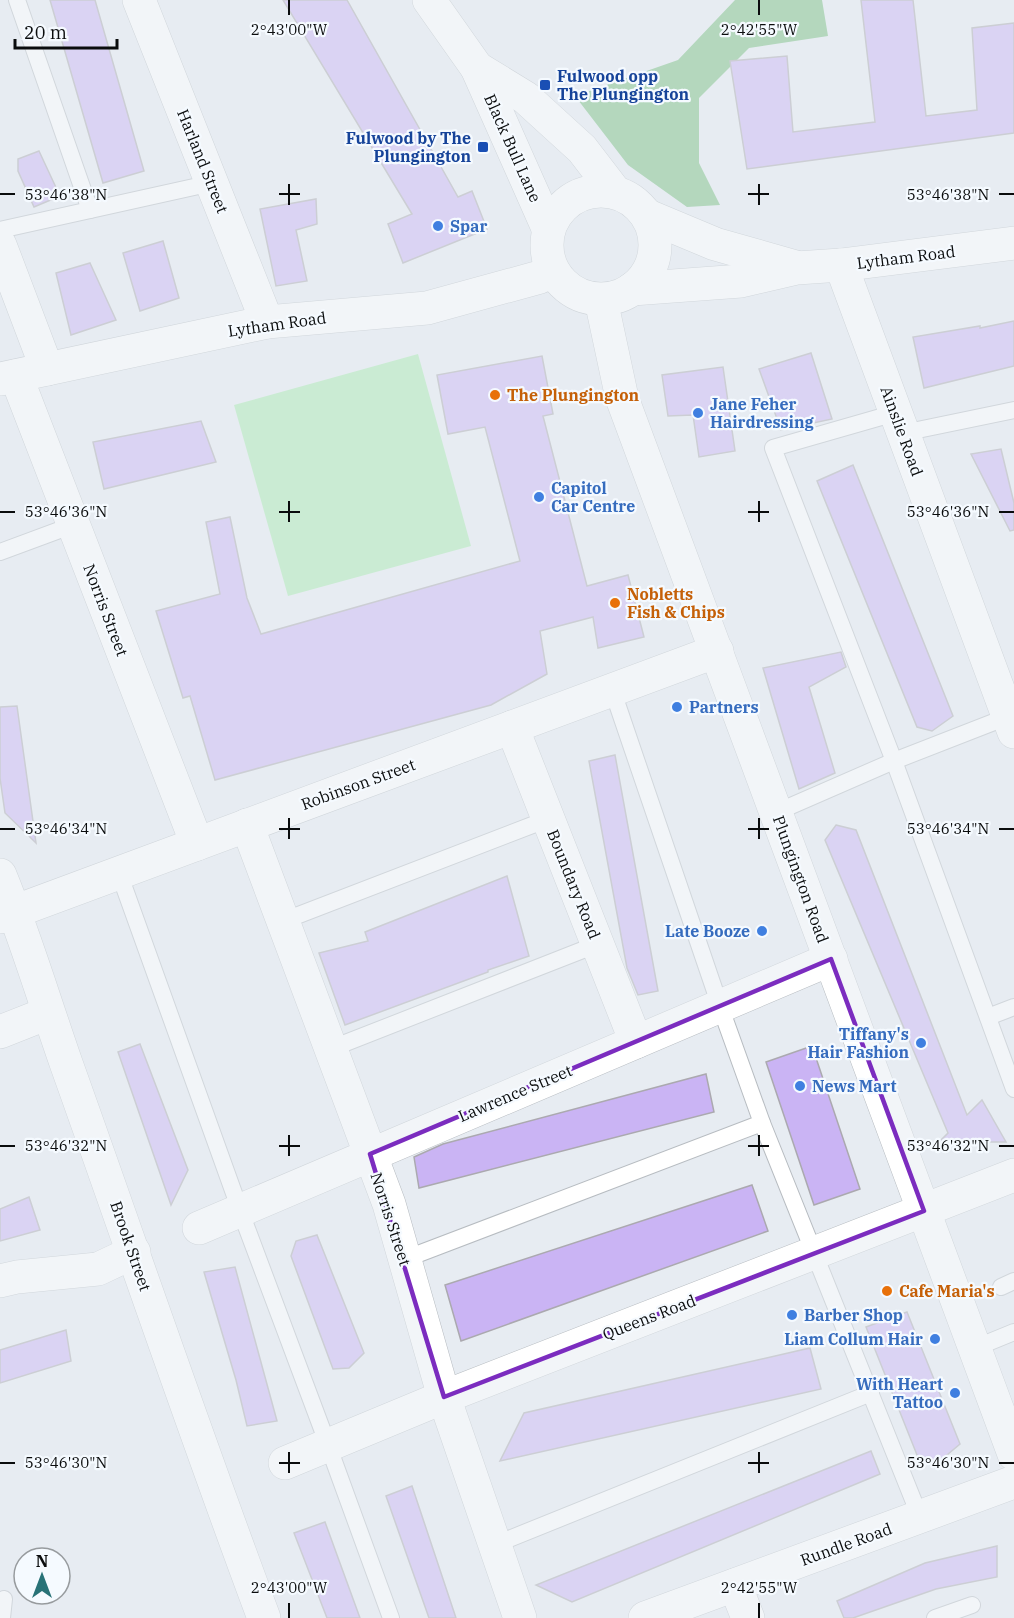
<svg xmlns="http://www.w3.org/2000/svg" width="1014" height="1618" font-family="'IBM Plex Serif',serif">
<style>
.green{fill:#a7e9ad}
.forest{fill:#75bc7d}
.building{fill:#cab4f4;stroke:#aba9af;stroke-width:1.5}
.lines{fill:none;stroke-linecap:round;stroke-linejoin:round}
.service-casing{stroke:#b7bcc1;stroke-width:18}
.minor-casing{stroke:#b7bcc1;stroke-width:34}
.tertiary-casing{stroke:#b7bcc1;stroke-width:34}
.service{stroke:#fff;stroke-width:16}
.minor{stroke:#fff;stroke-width:33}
.tertiary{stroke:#fff;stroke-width:33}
.marked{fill:none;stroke:#7b2cbf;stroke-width:4.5;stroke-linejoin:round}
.ticks{fill:none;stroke:#0a0c0d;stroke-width:2}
.transit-dot{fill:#1a4fb4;stroke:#f5faff;stroke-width:2}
.shop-dot{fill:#3f7fe0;stroke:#f5faff;stroke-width:2}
.food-dot{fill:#e8710a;stroke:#f5faff;stroke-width:2}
.labels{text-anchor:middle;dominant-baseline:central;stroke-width:4.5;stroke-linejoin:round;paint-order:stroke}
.transit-label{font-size:16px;font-weight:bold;fill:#164399;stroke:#f5faff;text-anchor:start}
.street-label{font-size:16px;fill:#0a0c0d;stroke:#f5faff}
.shop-label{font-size:16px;font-weight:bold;fill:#366cbe;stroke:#f5faff;text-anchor:start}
.food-label{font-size:16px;font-weight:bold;fill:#c56008;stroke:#f5faff;text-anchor:start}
.ticks-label{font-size:15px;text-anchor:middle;fill:#0a0c0d;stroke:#f5faff;stroke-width:4.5;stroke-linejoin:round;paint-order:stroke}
</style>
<rect width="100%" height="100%" fill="#e7ecf2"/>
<polygon class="green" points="418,354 471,546 288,596 234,405"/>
<polygon class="forest" points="735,0 822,0 828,36 749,48 699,98 699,163 720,205 687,207 628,165 575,96 678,60"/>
<g class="building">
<polygon points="50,0 95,0 144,171 103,183"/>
<polygon points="283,0 347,0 458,197 472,191 487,229 403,263 388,224 412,214"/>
<polygon points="861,0 913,0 926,116 977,110 972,28 1014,23 1014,133 747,169 730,61 787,56 793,132 875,122"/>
<polygon points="39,151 60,196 34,207 18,171 18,159"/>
<polygon points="316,199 317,224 296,230 307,281 276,286 260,209"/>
<polygon points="163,241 179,298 140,311 123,253"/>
<polygon points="90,263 116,320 71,335 56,273"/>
<polygon points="1014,321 1014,366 924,388 913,337 980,326 980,328"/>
<polygon points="811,353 832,419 781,430 759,369"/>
<polygon points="542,356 553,414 543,416 587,586 628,575 644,637 598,648 593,617 540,631 547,674 491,705 215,780 190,696 183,698 156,611 220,594 206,522 230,517 247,598 261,634 520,561 485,427 448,434 437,375"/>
<polygon points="723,367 735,451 699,457 693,415 668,416 662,375"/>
<polygon points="201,421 216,462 104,489 93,442"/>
<polygon points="1001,449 1014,503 1014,530 1010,531 971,454"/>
<polygon points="853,465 953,716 932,731 917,727 817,481"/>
<polygon points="841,652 846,667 809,687 835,773 799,789 763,668"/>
<polygon points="17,706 36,843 5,813 0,778 0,707"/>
<polygon points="615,755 658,991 638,995 627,968 589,761"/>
<polygon points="836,825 856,830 967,1115 982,1100 1006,1142 958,1142 953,1144 952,1142 939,1142 948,1133 825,840"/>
<polygon points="507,876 529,956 488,970 488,972 345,1025 319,953 368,941 365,932"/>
<polygon points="140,1044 188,1170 171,1205 118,1052"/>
<polygon points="812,1046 860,1189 814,1205 766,1062"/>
<polygon points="706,1074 714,1112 419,1188 414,1157 443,1144"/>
<polygon points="752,1185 768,1231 461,1341 445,1285"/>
<polygon points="29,1197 40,1230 0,1241 0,1209"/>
<polygon points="317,1235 364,1353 349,1368 333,1369 291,1256 296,1241"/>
<polygon points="235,1267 277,1421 247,1426 236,1380 204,1272"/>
<polygon points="907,1312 960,1444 935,1465 919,1460 866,1327"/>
<polygon points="66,1330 71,1361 0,1383 0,1350"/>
<polygon points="810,1348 821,1389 500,1461 524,1413"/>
<polygon points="871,1451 880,1474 572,1602 536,1585"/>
<polygon points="412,1486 456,1618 429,1618 386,1496"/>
<polygon points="325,1522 360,1618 327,1618 294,1533"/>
<polygon points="997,1546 997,1577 936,1589 853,1618 844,1618 837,1601 925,1563"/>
</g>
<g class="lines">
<defs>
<g id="service">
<polyline points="17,0 90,210"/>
<polyline points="0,230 212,183"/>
<polyline points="895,413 773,448 894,761 1014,1089"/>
<polyline points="903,433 1014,410"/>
<polyline points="0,552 73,525"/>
<polyline points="612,689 720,1006 762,1123 920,1517"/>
<polyline points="777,812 894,761 1012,715"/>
<polyline points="119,873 240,1210 328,1445 391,1618"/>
<polyline points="283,921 548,819"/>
<polyline points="988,1017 1014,1007"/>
<polyline points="330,1049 598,944"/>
<polyline points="405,1259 762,1123"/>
<polyline points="1001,1287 1014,1281"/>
<polyline points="975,1348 1014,1332"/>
<polyline points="494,1545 871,1393"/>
<polyline points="2,1618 4,1599"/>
<polyline points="935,1618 972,1605"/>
</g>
<g id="minor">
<polyline points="139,0 267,322"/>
<polyline points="0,245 47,369"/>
<polyline points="841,265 1014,732"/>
<polyline points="16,376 197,844"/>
<polyline points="0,379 267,322 427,308 540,277 550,268"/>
<polyline points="512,727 636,1042"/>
<polyline points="247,825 389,1204 444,1397 520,1618"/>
<path d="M0 875C25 936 44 1000 66 1063 132 1248 195 1434 264 1618"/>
<polyline points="0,917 717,651"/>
<polyline points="0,1032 48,1013"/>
<polyline points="199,1228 831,959"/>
<polyline points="0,1281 17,1277 98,1269 134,1252"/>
<polyline points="285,1463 444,1397 1014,1175"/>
<polyline points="735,1585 748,1618"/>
<polyline points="645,1618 1014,1482"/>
</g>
<g id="tertiary">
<polyline points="429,0 477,68 548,228"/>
<polyline points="477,68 526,98 582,149 615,192"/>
<circle cx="601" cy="245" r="54"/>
<polyline points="648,216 715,244 796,267"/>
<polyline points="632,289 741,281 797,268 841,265 1014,243"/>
<polyline points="601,300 622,398 1014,1454"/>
</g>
</defs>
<use href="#service" class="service-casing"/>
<use href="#minor" class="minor-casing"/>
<use href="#tertiary" class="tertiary-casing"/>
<use href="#service" class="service"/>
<use href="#minor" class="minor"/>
<use href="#tertiary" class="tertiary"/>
</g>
<path d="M0 0H1014V1618H0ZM831 959 924 1211 444 1397 370 1154Z" fill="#e7ecf2" fill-opacity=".55" fill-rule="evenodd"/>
<path class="marked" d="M831 959 924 1211 444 1397 370 1154Z"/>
<path class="ticks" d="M289 0V15M759 0V15M289 184V205M759 184V205M0 194H15M279 194H300M748 194H769M999 194H1014M289 501V522M759 501V522M0 512H15M279 512H300M748 512H769M999 512H1014M289 818V839M759 818V839M0 829H15M279 829H300M748 829H769M999 829H1014M289 1135V1156M759 1135V1156M0 1146H15M279 1146H300M748 1146H769M999 1146H1014M289 1452V1473M759 1452V1473M0 1463H15M279 1463H300M748 1463H769M999 1463H1014M289 1603V1618M759 1603V1618"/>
<g class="transit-dot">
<rect x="539" y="79" width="12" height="12" rx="3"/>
<rect x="477" y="141" width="12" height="12" rx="3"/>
</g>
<g class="shop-dot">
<circle cx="438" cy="226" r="6"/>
<circle cx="698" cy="413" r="6"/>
<circle cx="539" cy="497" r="6"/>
<circle cx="677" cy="707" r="6"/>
<circle cx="762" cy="931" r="6"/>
<circle cx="921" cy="1043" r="6"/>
<circle cx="800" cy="1086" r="6"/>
<circle cx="792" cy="1315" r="6"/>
<circle cx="935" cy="1339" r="6"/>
<circle cx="955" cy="1393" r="6"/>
</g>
<g class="food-dot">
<circle cx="495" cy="395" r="6"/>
<circle cx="615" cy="603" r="6"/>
<circle cx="887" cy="1291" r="6"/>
</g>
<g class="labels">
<g class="transit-label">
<text x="557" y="76">Fulwood opp<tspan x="557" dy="18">The Plungington</tspan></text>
<text x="471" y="138" text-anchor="end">Fulwood by The<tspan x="471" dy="18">Plungington</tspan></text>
</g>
<g class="street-label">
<text transform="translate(513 148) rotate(66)">Black Bull Lane</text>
<text transform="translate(203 161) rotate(68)">Harland Street</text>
<text transform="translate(906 257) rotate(-7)">Lytham Road</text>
<text transform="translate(277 324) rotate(-8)">Lytham Road</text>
<text transform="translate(902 431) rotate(70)">Ainslie Road</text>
<text transform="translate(106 610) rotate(69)">Norris Street</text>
<text transform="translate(358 784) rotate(-20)">Robinson Street</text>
<text transform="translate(801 879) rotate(70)">Plungington Road</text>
<text transform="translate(574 884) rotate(68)">Boundary Road</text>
<text transform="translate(515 1093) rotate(-23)">Lawrence Street</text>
<text transform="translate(391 1219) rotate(72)">Norris Street</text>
<text transform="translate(131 1246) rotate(71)">Brook Street</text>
<text transform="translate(649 1317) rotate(-21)">Queens Road</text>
<text transform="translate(846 1544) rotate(-20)">Rundle Road</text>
</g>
<g class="shop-label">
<text x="450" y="226">Spar</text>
<text x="710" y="404">Jane Feher<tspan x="710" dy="18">Hairdressing</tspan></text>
<text x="551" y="488">Capitol<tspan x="551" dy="18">Car Centre</tspan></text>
<text x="689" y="707">Partners</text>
<text x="750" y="931" text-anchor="end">Late Booze</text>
<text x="909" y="1034" text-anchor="end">Tiffany's<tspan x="909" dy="18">Hair Fashion</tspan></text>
<text x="812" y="1086">News Mart</text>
<text x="804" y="1315">Barber Shop</text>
<text x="923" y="1339" text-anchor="end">Liam Collum Hair</text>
<text x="943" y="1384" text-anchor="end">With Heart<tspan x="943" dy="18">Tattoo</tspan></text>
</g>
<g class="food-label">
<text x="507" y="395">The Plungington</text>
<text x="627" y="594">Nobletts<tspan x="627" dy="18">Fish &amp; Chips</tspan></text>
<text x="899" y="1291">Cafe Maria's</text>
</g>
</g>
<g class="ticks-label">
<text x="289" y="35">2°43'00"W</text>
<text x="759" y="35">2°42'55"W</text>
<text x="66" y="200">53°46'38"N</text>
<text x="948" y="200">53°46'38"N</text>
<text x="66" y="517">53°46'36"N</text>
<text x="948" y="517">53°46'36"N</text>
<text x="66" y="834">53°46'34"N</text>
<text x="948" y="834">53°46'34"N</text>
<text x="66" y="1151">53°46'32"N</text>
<text x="948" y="1151">53°46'32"N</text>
<text x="66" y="1468">53°46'30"N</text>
<text x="948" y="1468">53°46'30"N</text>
<text x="289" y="1593">2°43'00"W</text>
<text x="759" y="1593">2°42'55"W</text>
</g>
<g transform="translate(42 1576)"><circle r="28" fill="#f5faff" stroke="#979b9e" stroke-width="1.5"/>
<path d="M0-4.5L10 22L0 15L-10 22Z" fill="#287277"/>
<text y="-9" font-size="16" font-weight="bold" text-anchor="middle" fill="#0a0c0d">N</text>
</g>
<path d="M15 39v9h102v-9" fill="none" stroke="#0a0c0d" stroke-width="3"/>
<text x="24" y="39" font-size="18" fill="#0a0c0d" stroke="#f5faff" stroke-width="4.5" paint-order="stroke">20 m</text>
</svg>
